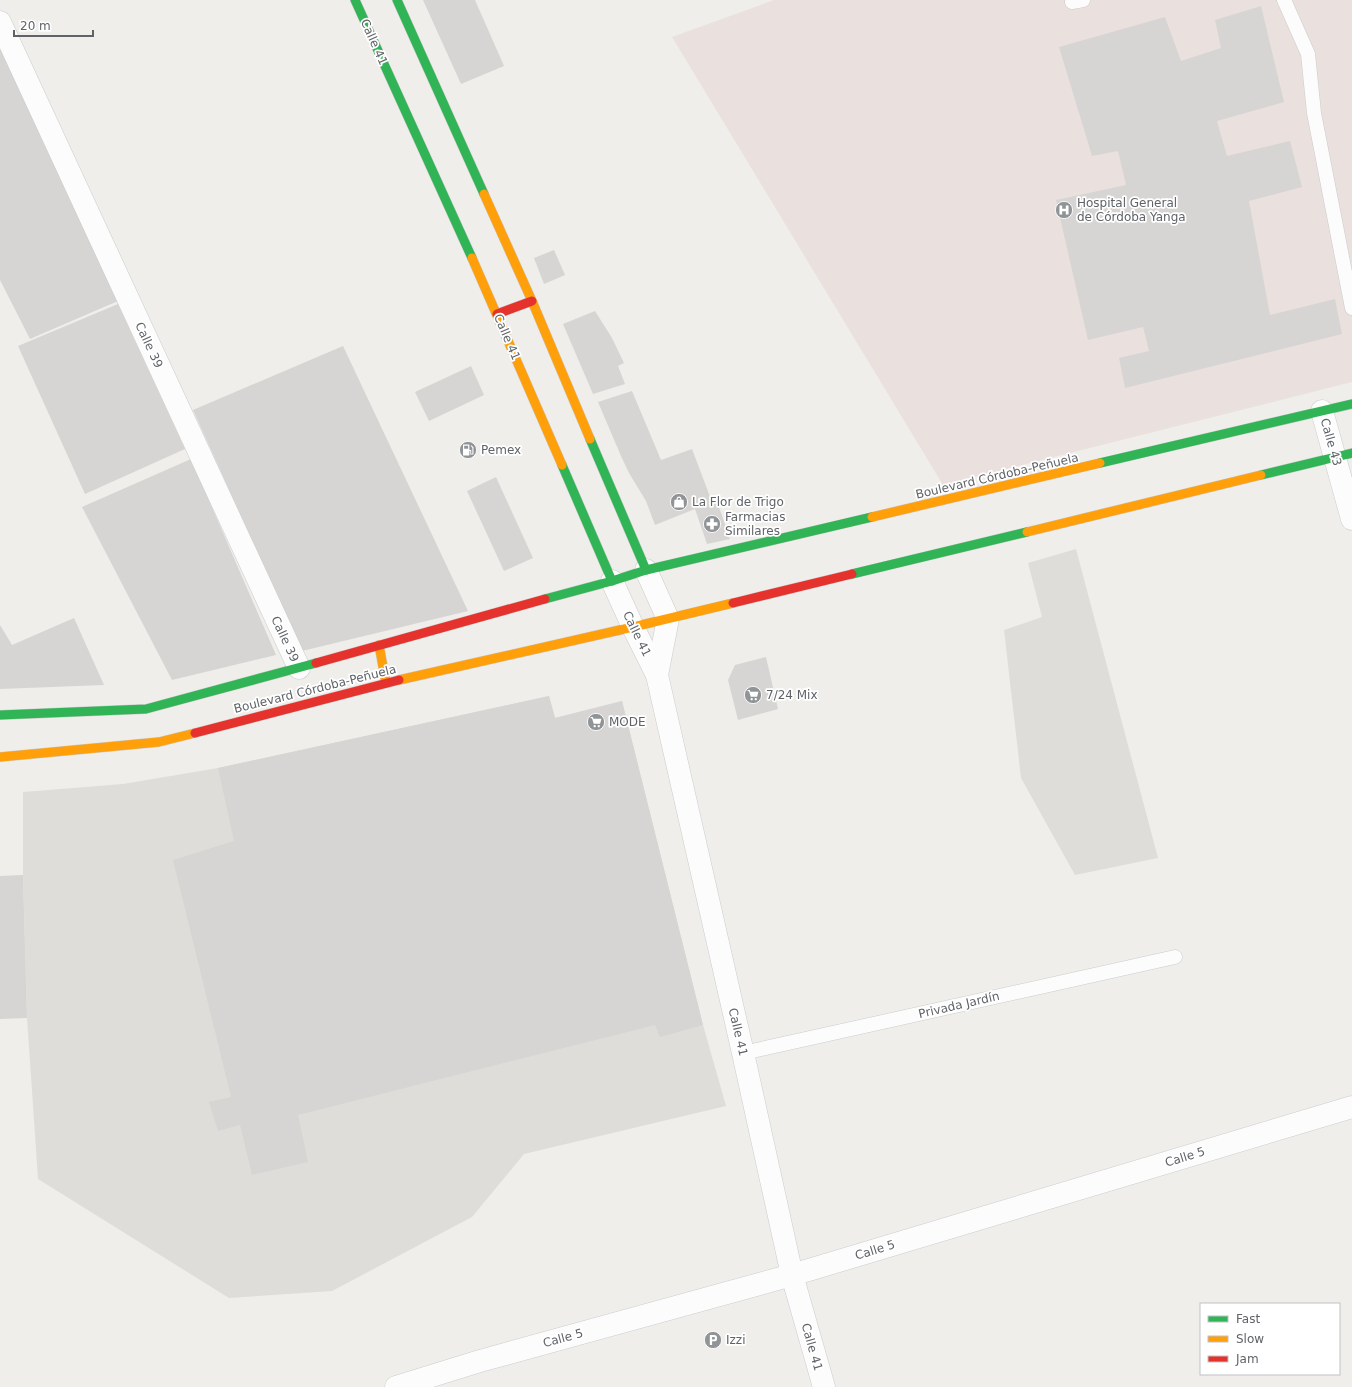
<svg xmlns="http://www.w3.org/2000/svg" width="1352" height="1387" font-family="'DejaVu Sans',sans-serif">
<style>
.industrial{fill:#dfddda}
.medical{fill:#eae0de}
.building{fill:#d6d5d3}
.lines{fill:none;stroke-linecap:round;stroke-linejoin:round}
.lane-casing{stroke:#cbcccc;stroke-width:15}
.street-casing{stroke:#cbcccc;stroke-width:23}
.fast-casing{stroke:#cacacb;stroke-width:10}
.slow-casing{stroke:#cacacb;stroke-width:10}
.jam-casing{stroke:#cacacb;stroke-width:10}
.lane{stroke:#fdfcfc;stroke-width:14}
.street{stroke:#fdfcfc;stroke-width:22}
.fast{stroke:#30b455;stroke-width:9}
.slow{stroke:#ff9f0a;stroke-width:9}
.jam{stroke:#e5322d;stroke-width:9}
.labels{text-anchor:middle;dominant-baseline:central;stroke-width:3.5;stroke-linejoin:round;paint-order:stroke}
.street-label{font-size:12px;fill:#5f6368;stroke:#fff}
.poi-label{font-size:12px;fill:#5f6368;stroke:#fff;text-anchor:start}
</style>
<rect width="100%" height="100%" fill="#efeeea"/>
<g class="industrial">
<polygon points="1076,549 1158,858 1075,875 1021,778 1004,630 1042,617 1028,563"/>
<polygon points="549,696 555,718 622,701 703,1025 726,1106 524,1154 472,1217 332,1291 229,1298 38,1179 27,1018 23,875 23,792 123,784 218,768"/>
</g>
<polygon class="medical" points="774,0 1352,0 1352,382 943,485 672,37"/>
<g class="building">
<polygon points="423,0 475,0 504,66 461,84"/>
<polygon points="1261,6 1284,102 1217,121 1227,156 1290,141 1302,187 1249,201 1270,315 1335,299 1342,334 1125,388 1119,358 1149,351 1143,327 1088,340 1056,200 1126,185 1118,151 1092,156 1059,47 1165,17 1181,61 1221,48 1215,20"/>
<polygon points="0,42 118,301 30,339 0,280"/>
<polygon points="554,250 565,275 544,284 534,258"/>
<polygon points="118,304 185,449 85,494 18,346"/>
<polygon points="595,311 612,338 624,363 618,366 625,384 593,394 563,324"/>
<polygon points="343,346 468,611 302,651 193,410"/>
<polygon points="471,366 484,395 429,421 415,392"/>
<polygon points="632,391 661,460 692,449 712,502 708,504 717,501 730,539 707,544 695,509 655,525 646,501 629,473 621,456 598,402"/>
<polygon points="191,459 276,655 172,680 82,507"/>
<polygon points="496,477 533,558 504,571 467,491"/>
<polygon points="74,618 104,685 0,689 0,625 12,645"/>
<polygon points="766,657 778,709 738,720 728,680 735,665"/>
<polygon points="549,696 555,718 622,701 703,1025 660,1037 655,1025 298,1115 308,1162 252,1175 240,1125 218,1131 209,1102 231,1097 173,860 234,841 218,768"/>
<polygon points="23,875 27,1018 0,1019 0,876"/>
</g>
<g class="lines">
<defs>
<g id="lane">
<polyline points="1284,0 1308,54 1314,113 1352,308"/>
<polyline points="1072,2 1083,0"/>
<polyline points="743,1053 1175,957"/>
</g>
<g id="street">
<polyline points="0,22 299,668"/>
<polyline points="1322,411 1352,519"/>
<polyline points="646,570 668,619 657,675"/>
<polyline points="612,581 633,627 657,675 743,1053 792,1275 824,1387"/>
<polyline points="396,1387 480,1361 792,1275 1352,1107"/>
</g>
<g id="fast">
<polyline points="355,0 472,258"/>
<polyline points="397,0 484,194"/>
<polyline points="590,439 646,570"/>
<polyline points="1100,463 1352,404"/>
<polyline points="562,465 612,581"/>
<polyline points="1261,475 1352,453"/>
<polyline points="852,574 1027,532"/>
<polyline points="545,599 612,581 646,570 872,517"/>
<polyline points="0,715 146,709 316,663"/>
</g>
<g id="slow">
<polyline points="484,194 532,301 590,439"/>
<polyline points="472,258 562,465"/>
<polyline points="872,517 1100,463"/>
<polyline points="1027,532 1261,475"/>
<polyline points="379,645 386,683"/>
<polyline points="399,680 633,627 733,603"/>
<polyline points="0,757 159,742 195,733"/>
</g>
<g id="jam">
<polyline points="497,314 532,301"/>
<polyline points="733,603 852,574"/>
<polyline points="316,663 545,599"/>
<polyline points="195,733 399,680"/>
</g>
</defs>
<use href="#lane" class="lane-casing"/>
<use href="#street" class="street-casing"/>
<use href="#fast" class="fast-casing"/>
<use href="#slow" class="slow-casing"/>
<use href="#jam" class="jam-casing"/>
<use href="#lane" class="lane"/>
<use href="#street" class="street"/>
<use href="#fast" class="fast"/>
<use href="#slow" class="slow"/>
<use href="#jam" class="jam"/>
</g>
<defs>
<symbol id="hospital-disc" viewBox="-11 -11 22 22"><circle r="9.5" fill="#919496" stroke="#fff"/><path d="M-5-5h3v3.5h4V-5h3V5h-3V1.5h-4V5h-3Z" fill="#fff"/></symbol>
<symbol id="fuel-disc" viewBox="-11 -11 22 22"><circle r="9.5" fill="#919496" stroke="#fff"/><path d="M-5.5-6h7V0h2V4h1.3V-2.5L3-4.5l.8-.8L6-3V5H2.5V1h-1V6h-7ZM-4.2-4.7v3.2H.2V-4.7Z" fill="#fff"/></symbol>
<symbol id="shop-disc" viewBox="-11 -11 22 22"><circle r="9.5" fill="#919496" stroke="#fff"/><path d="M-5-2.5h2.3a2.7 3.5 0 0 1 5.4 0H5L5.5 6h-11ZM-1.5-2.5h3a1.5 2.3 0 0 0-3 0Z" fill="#fff"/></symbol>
<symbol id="pharmacy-disc" viewBox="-11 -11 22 22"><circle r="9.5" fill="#919496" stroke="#fff"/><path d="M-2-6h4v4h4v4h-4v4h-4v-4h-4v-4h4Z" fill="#fff"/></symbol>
<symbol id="supermarket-disc" viewBox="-11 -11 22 22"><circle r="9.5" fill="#919496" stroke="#fff"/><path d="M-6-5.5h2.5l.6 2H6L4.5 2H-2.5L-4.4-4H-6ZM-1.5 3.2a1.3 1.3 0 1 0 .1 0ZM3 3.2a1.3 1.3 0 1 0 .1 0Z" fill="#fff"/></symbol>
<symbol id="parking-disc" viewBox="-11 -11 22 22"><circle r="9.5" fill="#919496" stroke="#fff"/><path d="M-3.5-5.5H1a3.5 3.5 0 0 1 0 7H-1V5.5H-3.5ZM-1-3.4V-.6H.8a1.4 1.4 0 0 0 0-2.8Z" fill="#fff"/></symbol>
</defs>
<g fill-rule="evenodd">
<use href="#hospital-disc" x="1054" y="200" width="20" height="20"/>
<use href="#fuel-disc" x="458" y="440" width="20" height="20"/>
<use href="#shop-disc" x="669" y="492" width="20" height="20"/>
<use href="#pharmacy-disc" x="702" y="514" width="20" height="20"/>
<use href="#supermarket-disc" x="743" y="685" width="20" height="20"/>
<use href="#supermarket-disc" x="586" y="712" width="20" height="20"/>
<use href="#parking-disc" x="703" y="1330" width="20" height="20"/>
</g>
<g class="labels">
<g class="street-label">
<text transform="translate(374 42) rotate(66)">Calle 41</text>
<text transform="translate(507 337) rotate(67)">Calle 41</text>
<text transform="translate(149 345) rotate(65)">Calle 39</text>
<text transform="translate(1331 442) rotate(74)">Calle 43</text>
<text transform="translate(997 476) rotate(-13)">Boulevard Córdoba-Peñuela</text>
<text transform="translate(637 634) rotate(64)">Calle 41</text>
<text transform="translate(285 639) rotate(65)">Calle 39</text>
<text transform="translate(315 689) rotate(-14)">Boulevard Córdoba-Peñuela</text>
<text transform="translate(959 1005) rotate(-13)">Privada Jardín</text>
<text transform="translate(738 1032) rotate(77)">Calle 41</text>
<text transform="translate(1185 1157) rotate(-17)">Calle 5</text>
<text transform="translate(875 1250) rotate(-17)">Calle 5</text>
<text transform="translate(563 1338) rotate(-15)">Calle 5</text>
<text transform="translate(812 1347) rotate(74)">Calle 41</text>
</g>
<g class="poi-label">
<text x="1077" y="203">Hospital General<tspan x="1077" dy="14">de Córdoba Yanga</tspan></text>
<text x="481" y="450">Pemex</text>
<text x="692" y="502">La Flor de Trigo</text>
<text x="725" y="517">Farmacias<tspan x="725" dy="14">Similares</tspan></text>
<text x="766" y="695">7/24 Mix</text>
<text x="609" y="722">MODE</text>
<text x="726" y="1340">Izzi</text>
</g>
</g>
<rect x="1200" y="1303" width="140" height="72" fill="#ffffff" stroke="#bfc1c3"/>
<rect x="1208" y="1316" width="20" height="6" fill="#30b455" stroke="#bfc1c3"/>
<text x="1236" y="1323" font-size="12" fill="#5f6368">Fast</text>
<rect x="1208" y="1336" width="20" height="6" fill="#ff9f0a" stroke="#bfc1c3"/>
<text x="1236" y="1343" font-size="12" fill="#5f6368">Slow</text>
<rect x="1208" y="1356" width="20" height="6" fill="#e5322d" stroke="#bfc1c3"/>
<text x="1236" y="1363" font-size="12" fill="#5f6368">Jam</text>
<path d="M14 30v6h79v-6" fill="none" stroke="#5f6368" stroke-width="2"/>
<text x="20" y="30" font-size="12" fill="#5f6368" stroke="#ffffff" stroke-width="3" paint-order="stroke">20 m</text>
</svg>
